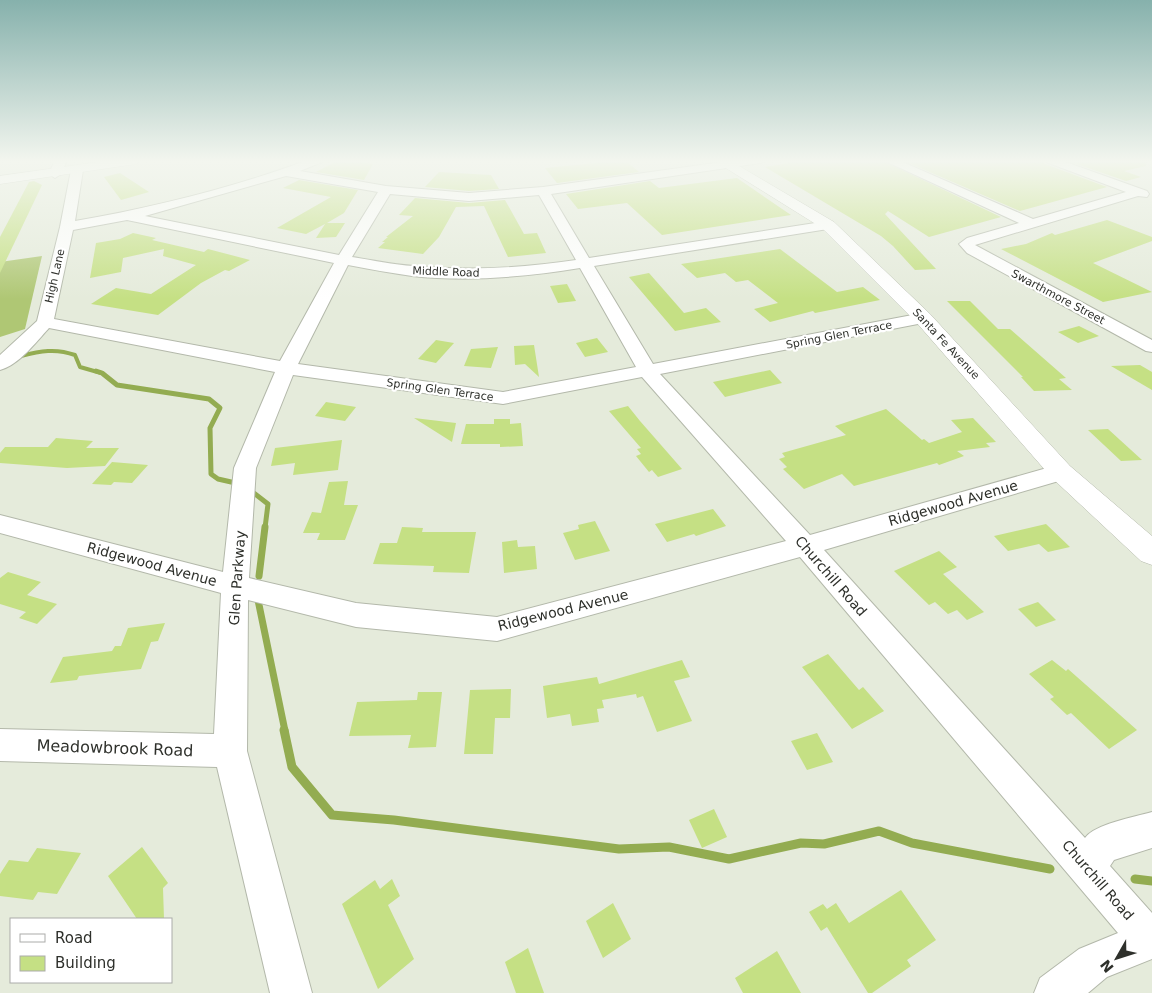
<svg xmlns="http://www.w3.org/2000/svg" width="1152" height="993" font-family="'DejaVu Sans',sans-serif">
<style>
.green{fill:#afc774}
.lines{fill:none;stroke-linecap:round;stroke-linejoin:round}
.stream-far3{stroke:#93ac51;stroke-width:4}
.stream-far2{stroke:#93ac51;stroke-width:5}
.stream-far1{stroke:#93ac51;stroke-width:7}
.stream{stroke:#93ac51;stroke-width:9}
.building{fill:#c5e084}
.minor-casing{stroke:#b3b8aa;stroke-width:2}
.major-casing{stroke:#b3b8aa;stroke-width:1}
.minor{fill:#fff;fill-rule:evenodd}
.major{fill:#fff;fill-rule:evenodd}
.labels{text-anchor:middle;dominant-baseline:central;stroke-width:4.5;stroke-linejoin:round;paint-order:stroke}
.far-street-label{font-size:11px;fill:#2e302b;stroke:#fff}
.street-label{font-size:14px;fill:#2e302b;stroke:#fff}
.near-street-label{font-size:16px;fill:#2e302b;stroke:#fff}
</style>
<rect width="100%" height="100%" fill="#e5ebdb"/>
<polygon class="green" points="42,256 25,329 0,337 0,262"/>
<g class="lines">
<path class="stream-far3" d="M21 356C40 351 56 348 75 355L80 367 101 373"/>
<g class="stream-far2">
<polyline points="96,371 102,373 117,385 209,399 220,408 210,428 211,474 218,479 240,484"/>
<polyline points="250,490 268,504 265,528"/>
</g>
<g class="stream-far1">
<polyline points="259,576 265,527"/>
<polyline points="258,600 285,731"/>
</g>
<g class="stream">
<polyline points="284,730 292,767 332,815 394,820 619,849 669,847 729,859 801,843 824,844 879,831 912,843 1050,869"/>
<polyline points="1135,879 1152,881"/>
</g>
</g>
<g class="building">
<polygon points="625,160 639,172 557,183 545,168"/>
<polygon points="806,160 881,160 1001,217 929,237 888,211 885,214 936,269 915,270 893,246 881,236 765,167"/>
<polygon points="902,160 1042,160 1045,164 1107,187 1020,211"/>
<polygon points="1065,160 1145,160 1146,166 1124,171 1141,177 1126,181"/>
<polygon points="337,161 350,163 354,161 373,164 364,180 316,172"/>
<polygon points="439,172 491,175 499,189 469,191 425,187"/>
<polygon points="120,173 149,192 121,200 104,177"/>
<polygon points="737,178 791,215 662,235 627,203 578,209 566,194 650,181 659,188"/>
<polygon points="299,180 358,190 344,213 327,223 345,223 336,237 316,238 325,224 306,234 277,228 331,197 283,188"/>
<polygon points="34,181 42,185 0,273 0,237 29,182"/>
<polygon points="415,198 469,203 505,200 524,234 537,233 546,253 508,257 484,206 456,207 439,237 423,254 378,248 385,242 382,242 388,237 386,237 413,216 399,215"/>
<polygon points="1107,220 1152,237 1152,241 1093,263 1152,292 1103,302 1001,249 1026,244 1052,233 1055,235"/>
<polygon points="133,233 156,238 152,240 204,252 208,249 250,260 229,271 225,270 201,283 158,315 91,304 116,288 151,294 196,265 163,256 164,249 123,258 121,272 90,278 96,243 120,239"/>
<polygon points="780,249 837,292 863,287 880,300 815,313 813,311 770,322 754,309 778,303 748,280 736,282 725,273 697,278 681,264"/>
<polygon points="649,273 684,313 706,308 721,322 675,331 629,277"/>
<polygon points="567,284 576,301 558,303 550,286"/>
<polygon points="947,301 970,301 998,329 1010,329 1066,378 1059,379 1072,390 1034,391 1021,377 1023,377"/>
<polygon points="1079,326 1099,336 1078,343 1058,332"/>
<polygon points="597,338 608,352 585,357 576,343"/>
<polygon points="436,340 454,343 436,363 418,359"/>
<polygon points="534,345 539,377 525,364 515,365 514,346"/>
<polygon points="498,347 491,368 464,366 471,349"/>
<polygon points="1140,365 1152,372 1152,390 1111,366"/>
<polygon points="770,370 782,383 725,397 713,382"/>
<polygon points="326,402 356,407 345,421 315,416"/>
<polygon points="628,406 640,421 682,469 658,477 652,470 649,472 636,456 641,454 637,449 641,448 609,411"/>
<polygon points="886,409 922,440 924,439 929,443 962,432 951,420 973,418 996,442 986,443 990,447 957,451 964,456 939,465 937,463 854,486 842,474 804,489 783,469 787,467 779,459 785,457 782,453 846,435 835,426"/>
<polygon points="414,418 456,423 452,442"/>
<polygon points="494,419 510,419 510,424 521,423 523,446 500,447 500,444 461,444 466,424 494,424"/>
<polygon points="1108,429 1142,460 1121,461 1088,430"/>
<polygon points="56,438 93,441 86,448 119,448 105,466 67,468 0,463 0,453 5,447 48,447"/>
<polygon points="342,440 338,470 293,475 295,463 271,466 275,448"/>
<polygon points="112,462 148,465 132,483 114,482 111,485 92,484"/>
<polygon points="348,481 344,505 358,505 345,540 317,540 320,533 303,533 312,512 321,513 329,482"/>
<polygon points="713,509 726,526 696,536 694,534 667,542 655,524"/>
<polygon points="595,521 610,551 575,560 563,533 579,529 578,525"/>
<polygon points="1046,524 1070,547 1048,552 1039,544 1008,551 994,536"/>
<polygon points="402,527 423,528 422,532 476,532 469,573 433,572 434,566 373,564 380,543 397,543"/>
<polygon points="517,540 518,547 535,546 537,569 504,573 502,542"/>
<polygon points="939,551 957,567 943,574 984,612 967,620 957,610 948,614 935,602 929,605 894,571"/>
<polygon points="8,572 41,582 27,595 57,604 37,624 19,618 26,612 0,604 0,578"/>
<polygon points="1038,602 1056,620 1036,627 1018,609"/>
<polygon points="165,623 158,641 151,642 141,669 79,676 77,680 50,683 63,657 112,651 115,646 121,646 128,628"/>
<polygon points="828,654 859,690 863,687 884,711 852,729 802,667"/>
<polygon points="682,660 690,677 674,681 692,721 657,732 643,696 637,698 636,694 602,700 604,708 597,709 599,722 572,726 570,714 547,718 543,686 597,677 599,684"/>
<polygon points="1052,660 1066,671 1068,669 1137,730 1109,749 1071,713 1067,715 1050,699 1054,697 1029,674"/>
<polygon points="511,689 510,718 495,718 493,754 464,754 470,690"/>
<polygon points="418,692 442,692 436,747 408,748 411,735 349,736 357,702 417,700"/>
<polygon points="817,733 833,762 807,770 791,741"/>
<polygon points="714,809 727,837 702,848 689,820"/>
<polygon points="142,847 168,883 163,888 164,919 137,919 108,876"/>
<polygon points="37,848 81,853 57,894 38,892 33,900 0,896 0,874 9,860 28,862"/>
<polygon points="392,879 400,896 388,905 414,959 378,989 342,904 375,880 380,889"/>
<polygon points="901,890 936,940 907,960 911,966 872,993 868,993 827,927 821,931 809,912 823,904 827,909 836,903 849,923"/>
<polygon points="613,903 631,939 603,958 586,921"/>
<polygon points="528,948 544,993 516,993 505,962"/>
<polygon points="777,951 801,993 743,993 735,978"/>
</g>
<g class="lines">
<defs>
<g id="minor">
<polygon points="55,160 67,160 61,174 55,178 49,174"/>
<path d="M308 160H324L322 162 300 171 386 186 469 193 543 187 737 160H766L760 163 551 194 589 258 828 221 833 222 835 225 828 229 594 266 653 364 923 313 929 314 932 318 929 322 923 323 660 374 810 535 1061 464 1069 466 1072 472 1069 478 824 550 1085 838C1095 824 1134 817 1152 812V848L1114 860 1110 866 1152 913V959L1107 977 1088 993H1034L1040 978 1079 949 1118 933 800 557 497 641 356 627 248 600 247 751 312 993H270L217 767 0 761V729L214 734 221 593 0 533V515L223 572 234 468 275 372 49 328C36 342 19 365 0 370V355L37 321 60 227 71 170 77 166 83 170 75 221C151 208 235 187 308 160ZM286 176 378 192 339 255 145 216ZM390 194 469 201 539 195 576 260C523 268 467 271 414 266 393 265 373 260 352 257ZM127 220 334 263 280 361 54 319 73 230ZM348 265C369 269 391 273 412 276 467 282 526 277 580 268L636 367 503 392 298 364ZM293 375 503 404 642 377 786 541 497 617 356 603 249 578 256 468Z"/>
<polygon points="883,160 898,160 1033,219 1126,192 1046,162 1044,160 1060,160 1147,191 1149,194 1147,197 1138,196 975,245 1152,340 1152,352 1146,351 967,253 959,244 967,238 1019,223"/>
</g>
<g id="major">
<polygon points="113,160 143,160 136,164 0,184 0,176"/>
<polygon points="713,160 729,160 834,222 930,314 1070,466 1152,536 1152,565 1141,561 1052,478 916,322 822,228"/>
</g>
</defs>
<use href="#minor" class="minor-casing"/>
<use href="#major" class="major-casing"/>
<use href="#minor" class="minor"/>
<use href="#major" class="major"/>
</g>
<linearGradient id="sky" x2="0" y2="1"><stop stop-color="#86b1ac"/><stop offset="0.54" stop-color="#f3f6ef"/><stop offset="1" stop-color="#f3f6ef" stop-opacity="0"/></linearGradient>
<rect width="1152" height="299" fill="url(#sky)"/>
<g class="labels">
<g class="far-street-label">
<text transform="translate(446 272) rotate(2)">Middle Road</text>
<text transform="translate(55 276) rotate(-77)">High Lane</text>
<text transform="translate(1058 297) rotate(28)">Swarthmore Street</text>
<text transform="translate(839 335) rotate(-11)">Spring Glen Terrace</text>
<text transform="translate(946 344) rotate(47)">Santa Fe Avenue</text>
<text transform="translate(440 390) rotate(8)">Spring Glen Terrace</text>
</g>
<g class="street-label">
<text transform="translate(953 503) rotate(-16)">Ridgewood Avenue</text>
<text transform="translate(152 564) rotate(15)">Ridgewood Avenue</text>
<text transform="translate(831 576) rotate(49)">Churchill Road</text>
<text transform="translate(237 578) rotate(-86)">Glen Parkway</text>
<text transform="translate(563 610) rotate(-14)">Ridgewood Avenue</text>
<text transform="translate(1098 880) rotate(49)">Churchill Road</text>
</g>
<g class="near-street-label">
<text transform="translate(115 748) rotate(2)">Meadowbrook Road</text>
</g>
</g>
<rect x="10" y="918" width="162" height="65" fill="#ffffff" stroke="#abacaa"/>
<rect x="20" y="934" width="25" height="8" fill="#ffffff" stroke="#abacaa"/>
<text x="55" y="943" font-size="15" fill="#2e302b">Road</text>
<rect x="20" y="956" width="25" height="15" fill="#c5e084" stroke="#abacaa"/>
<text x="55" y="968" font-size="15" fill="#2e302b">Building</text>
<g transform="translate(1117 958) rotate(231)" stroke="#ffffff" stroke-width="4" paint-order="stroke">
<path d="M0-4L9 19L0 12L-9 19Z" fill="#2e302b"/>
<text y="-8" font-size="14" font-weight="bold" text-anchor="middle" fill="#2e302b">N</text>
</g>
</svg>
